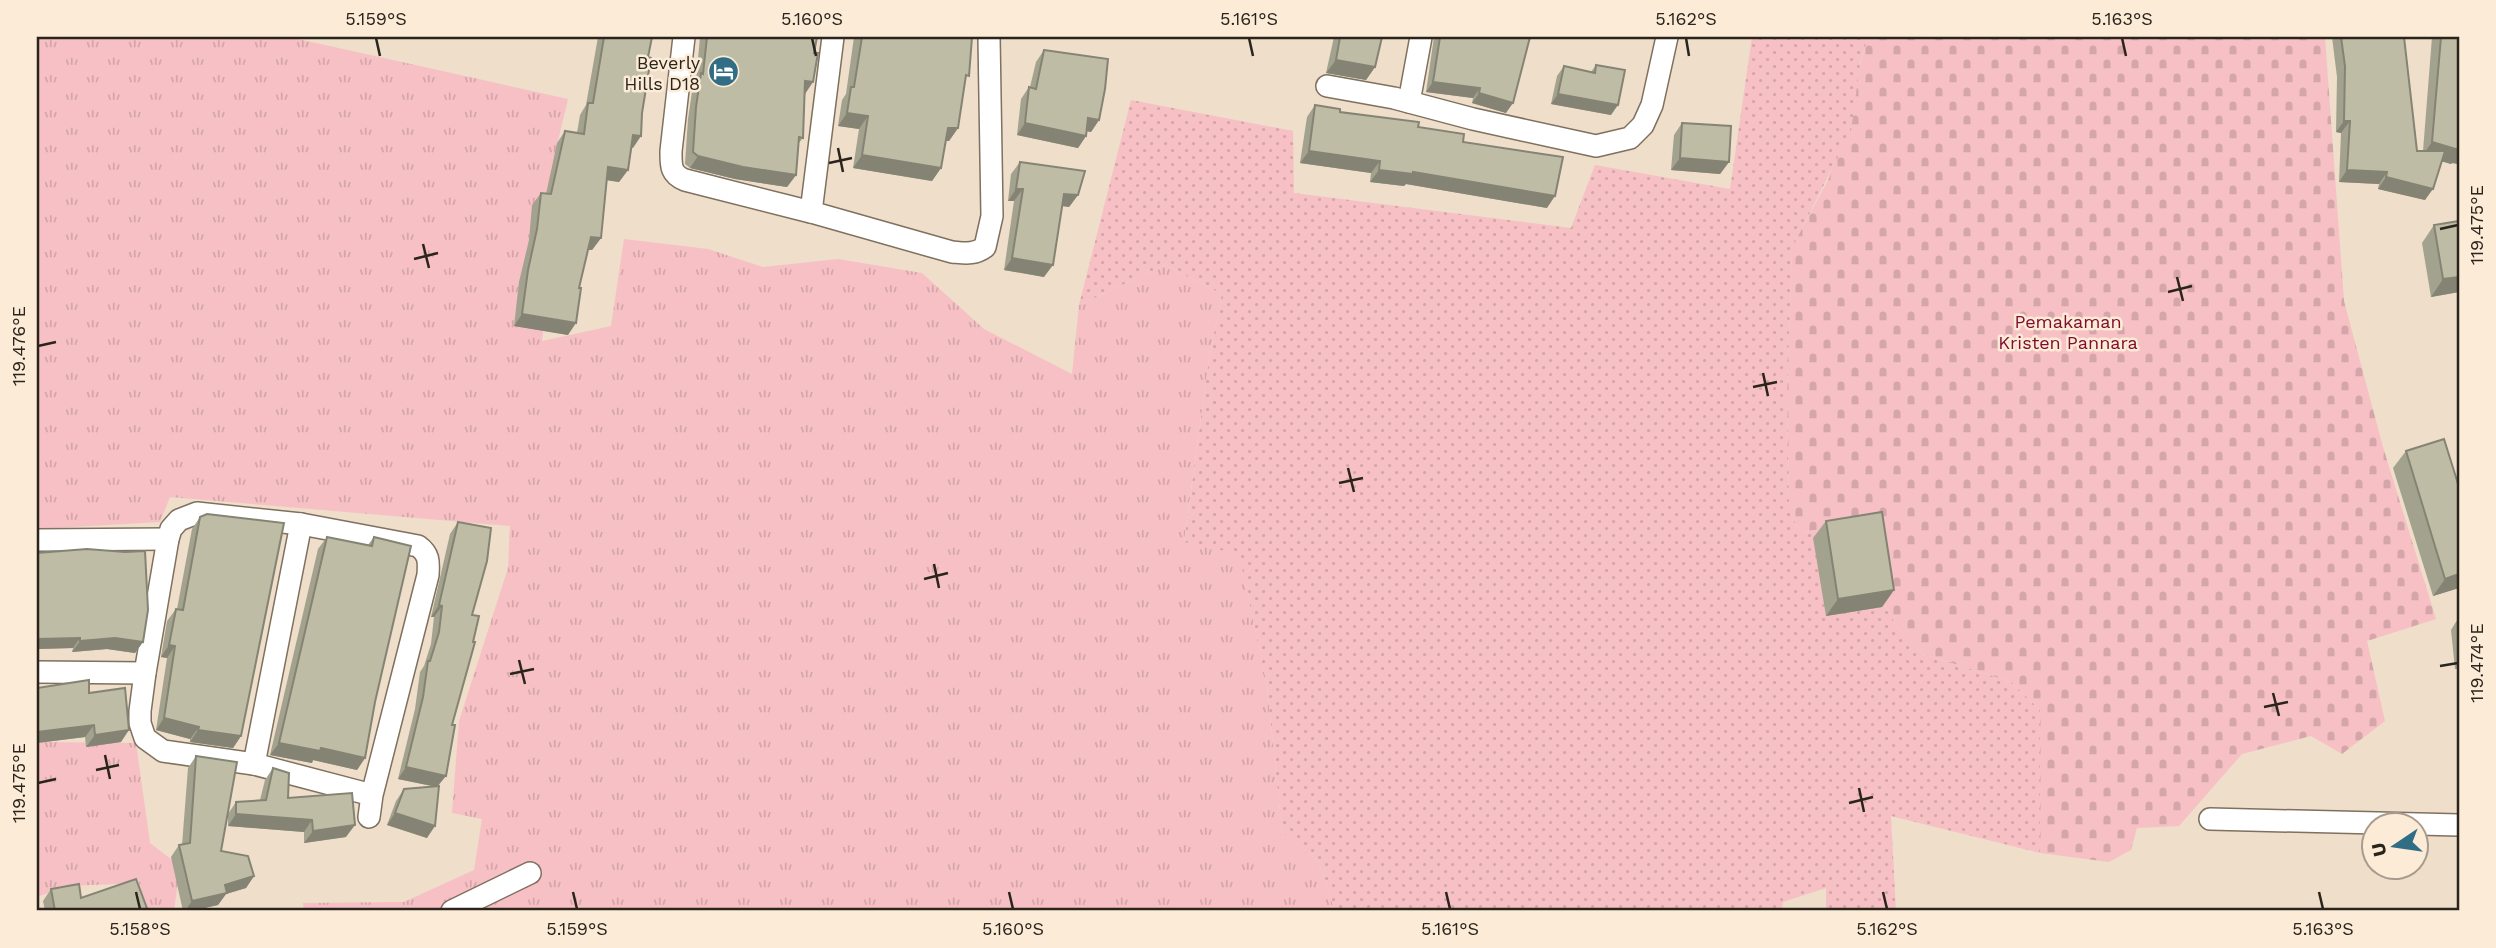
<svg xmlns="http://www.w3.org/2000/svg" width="2496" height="948" font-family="'Work Sans',sans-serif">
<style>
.grass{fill:url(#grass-tufts)}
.cemetery{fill:url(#cemetery-stones)}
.park{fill:url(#park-dots)}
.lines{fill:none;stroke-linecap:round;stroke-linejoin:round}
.minor-casing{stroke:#7f705f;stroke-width:24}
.minor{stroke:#fff;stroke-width:21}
.wall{fill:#a3a28e}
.shaded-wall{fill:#858474}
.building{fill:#bebca5;stroke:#858474;stroke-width:2}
.ticks{fill:none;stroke:#2a241d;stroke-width:2.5}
.labels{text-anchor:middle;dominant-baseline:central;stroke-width:5;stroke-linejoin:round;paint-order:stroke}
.poi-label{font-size:18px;fill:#2a241d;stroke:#fbebd7;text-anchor:end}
.park-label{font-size:18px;fill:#800d2f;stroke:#fbebd7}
.neatline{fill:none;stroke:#2a241d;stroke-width:2.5}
.ticks-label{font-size:18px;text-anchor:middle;fill:#2a241d}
</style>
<defs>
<pattern id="grass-tufts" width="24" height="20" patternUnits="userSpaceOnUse" patternTransform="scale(1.75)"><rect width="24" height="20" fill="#f7c0c5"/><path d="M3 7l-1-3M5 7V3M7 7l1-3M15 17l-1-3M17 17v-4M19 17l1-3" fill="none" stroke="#d4a5a9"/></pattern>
<pattern id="cemetery-stones" width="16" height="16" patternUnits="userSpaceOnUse" patternTransform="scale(1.75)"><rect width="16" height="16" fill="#f7c0c5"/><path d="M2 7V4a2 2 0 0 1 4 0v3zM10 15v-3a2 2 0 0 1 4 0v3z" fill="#d4a5a9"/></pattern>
<pattern id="park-dots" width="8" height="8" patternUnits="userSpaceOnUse" patternTransform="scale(1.75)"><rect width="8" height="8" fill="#f7c0c5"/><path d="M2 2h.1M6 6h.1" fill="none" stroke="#d4a5a9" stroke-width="1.8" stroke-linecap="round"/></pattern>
</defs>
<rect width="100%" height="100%" fill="#eedeca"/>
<g class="grass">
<polygon points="37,37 289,37 568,99 551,170 558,191 542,341 611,326 624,239 708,249 763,267 838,259 922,273 984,329 1072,374 1079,305 1165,265 1222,294 1209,359 1184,541 1239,553 1267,686 1282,831 1318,861 1335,911 304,911 303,903 404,902 474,870 482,819 452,813 459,721 508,568 510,526 170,497 160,522 37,529"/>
<polygon points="37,742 136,743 150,843 180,866 174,911 144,911 139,883 68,886 37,897"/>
</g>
<polygon class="cemetery" points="1868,37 2325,37 2344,301 2383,447 2436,619 2367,641 2385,721 2342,754 2311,736 2242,754 2179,826 2137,828 2131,850 2109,862 2040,853 2040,710 2011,682 1923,654 1897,627 1885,605 1874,532 1826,529 1804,532 1796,525 1789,507 1787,393 1792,247 1829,178"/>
<polygon class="park" points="1752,37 1868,37 1860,64 1851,131 1792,248 1787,393 1789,507 1796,525 1804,532 1826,529 1870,529 1885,605 1897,627 1923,654 2011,682 2040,710 2040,853 1891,816 1896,911 1826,911 1826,888 1783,902 1782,911 1335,911 1318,861 1282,831 1267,686 1239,554 1184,542 1209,359 1222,294 1165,265 1079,305 1131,100 1293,131 1294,193 1571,228 1595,165 1730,189"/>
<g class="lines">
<defs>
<g id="minor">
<path d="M684 37 671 151C671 165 670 174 685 180L811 212"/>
<path d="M833 37 811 212 952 252C965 253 974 255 985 247L992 216 989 37"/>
<polyline points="1327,86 1394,98 1473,119 1596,146 1630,138 1643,125 1652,105 1667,37"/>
<polyline points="1409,102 1421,37"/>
<polyline points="37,540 168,539"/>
<polyline points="37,672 145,673"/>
<polyline points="254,764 301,524"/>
<path d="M369 817 372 795 428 575C429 561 429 554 418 546L301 524 197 513 179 520 171 529 168 539 145 673 140 711V723L145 738 163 751 254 764 372 795"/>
<polyline points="2210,819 2459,825"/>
<polyline points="452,911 530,873"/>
</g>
</defs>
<use href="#minor" class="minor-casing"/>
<use href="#minor" class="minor"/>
</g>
<g class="wall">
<polygon points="598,37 652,37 628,170 619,182 606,180 601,238 592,250 588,250 568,335 514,326 519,282 529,240 532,205 541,193 546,194 557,143 565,131 577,133 580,115 586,105"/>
<polygon points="700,37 817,37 804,94 803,138 798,144 796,175 787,187 735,179 690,168 685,164 688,119 693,85 696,81"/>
<polygon points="854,37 972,37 958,128 949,141 945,141 941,168 932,181 853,168 859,129 838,126 842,100 846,94"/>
<polygon points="1334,37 1382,37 1375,67 1366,80 1326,73"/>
<polygon points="1434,37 1530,37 1506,113 1472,103 1473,98 1426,92"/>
<polygon points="2332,37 2404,37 2417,151 2423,151 2432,37 2459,37 2459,164 2452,163 2451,164 2442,161 2425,200 2378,189 2379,184 2339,182 2341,133 2336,132 2337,77"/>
<polygon points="1044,50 1099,120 1091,132 1087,131 1086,136 1078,148 1017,135 1021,99 1029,87 1030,87 1036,62"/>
<polygon points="1596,65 1611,115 1551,104 1557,76 1564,66 1591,72"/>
<polygon points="1315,105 1340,112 1418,127 1463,142 1547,208 1406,184 1404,186 1370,182 1371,173 1300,163 1307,117"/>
<polygon points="1682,123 1729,162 1720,174 1671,170 1674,135"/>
<polygon points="1020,162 1078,195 1069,207 1062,206 1044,277 1004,270 1014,201 1008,201 1011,174"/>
<polygon points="2434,225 2459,292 2431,297 2422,243"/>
<polygon points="2406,451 2459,487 2459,588 2433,596 2393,468"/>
<polygon points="200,517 241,736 233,748 190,742 190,739 156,730 167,658 161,657 167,621 176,609 177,609 192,529"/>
<polygon points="1826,521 1894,590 1882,607 1826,616 1813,538"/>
<polygon points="458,522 472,615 452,725 427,838 387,825 396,801 404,789 432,786 398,779 415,709 420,672 424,666 431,644 434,617 431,617 450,534"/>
<polygon points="327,537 368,545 374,537 375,702 365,758 357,770 313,760 312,763 270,755 318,549"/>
<polygon points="37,553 143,642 135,653 107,649 72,652 73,648 37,649"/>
<polygon points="2459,617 2459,669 2455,669 2451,630"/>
<polygon points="37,688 89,693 121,742 86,747 85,737 37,743"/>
<polygon points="196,756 221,851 254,876 246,888 226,894 218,905 191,911 183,911 171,857 179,845 182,845 188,768"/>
<polygon points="273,768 288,798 346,837 304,843 304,832 228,826 228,814 236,802 260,800 265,780"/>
<polygon points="51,889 81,898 148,911 45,911 43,901"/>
</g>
<g class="shaded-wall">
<polygon points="1336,60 1375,67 1366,80 1326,73"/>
<polygon points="805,81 813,82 805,94 796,93"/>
<polygon points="1433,82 1480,88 1473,98 1426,92"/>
<polygon points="1479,93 1513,103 1506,113 1472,103"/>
<polygon points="1558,94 1618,105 1611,115 1551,104"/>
<polygon points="847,113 868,116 859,129 838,126"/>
<polygon points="1088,118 1099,120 1091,132 1080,130"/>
<polygon points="2344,121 2350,121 2341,133 2336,132"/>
<polygon points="1025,123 1086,136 1078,148 1017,135"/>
<polygon points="948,128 958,128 949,141 938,141"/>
<polygon points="633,135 641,136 633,148 625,147"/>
<polygon points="2432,142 2459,150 2459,164 2452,163 2451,164 2422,156"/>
<polygon points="1309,151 1380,161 1371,173 1300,163"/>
<polygon points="862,155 941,168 932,181 853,168"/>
<polygon points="698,156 796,175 787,187 735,179 690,168"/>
<polygon points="1680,158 1729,162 1720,174 1671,170"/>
<polygon points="608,167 628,170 619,182 599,179"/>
<polygon points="1379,170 1413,172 1555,196 1547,208 1406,184 1404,186 1370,182"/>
<polygon points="2347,170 2387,172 2379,184 2339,182"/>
<polygon points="2386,177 2433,189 2425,200 2378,189"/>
<polygon points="1016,189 1023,189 1014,201 1008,201"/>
<polygon points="1064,194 1078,195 1069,207 1056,205"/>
<polygon points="591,237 601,238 592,250 582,249"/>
<polygon points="1012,258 1053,265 1044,277 1004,270"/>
<polygon points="2459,277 2459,292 2431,297 2443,279"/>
<polygon points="522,314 576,323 568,335 514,326"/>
<polygon points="2459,574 2459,588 2433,596 2445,579"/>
<polygon points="1894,590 1882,607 1826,616 1838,599"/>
<polygon points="439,605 442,606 434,617 431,617"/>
<polygon points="80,638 73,648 37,649 37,639"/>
<polygon points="115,638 143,642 135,653 107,649 72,652 80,641"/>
<polygon points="169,645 175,646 167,658 161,657"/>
<polygon points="164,718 199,727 190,739 156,730"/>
<polygon points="94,725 85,737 37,743 37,732"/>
<polygon points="129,730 121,742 86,747 95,735"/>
<polygon points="198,730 241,736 233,748 190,742"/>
<polygon points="279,743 321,748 365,758 357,770 313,760 312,763 270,755"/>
<polygon points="406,767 446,776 437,787 398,779"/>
<polygon points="395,813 435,826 427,838 387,825"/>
<polygon points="236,814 312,820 304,832 228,826"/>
<polygon points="355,825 346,837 304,843 313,831"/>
<polygon points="254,876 246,888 226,894 218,905 191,911 185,911 192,901 225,885"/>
</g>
<g class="building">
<polygon points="604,37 652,37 648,57 651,58 642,113 641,136 633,135 628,170 608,167 601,238 591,237 579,288 581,288 576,323 522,314 528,270 537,229 541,193 551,194 565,131 584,134 588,103 593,103"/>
<polygon points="707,37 817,37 814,53 818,53 813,82 805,81 803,138 799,137 796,175 743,167 698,156 693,152 696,107 701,73 703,74"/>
<polygon points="862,37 972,37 969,76 966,75 958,128 948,128 941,168 862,155 868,116 847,113 851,87 854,87"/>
<polygon points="1340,37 1382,37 1375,67 1336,60"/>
<polygon points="1440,37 1530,37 1513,103 1479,93 1480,88 1433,82"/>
<polygon points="2341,37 2404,37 2417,151 2445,151 2433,189 2386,177 2387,172 2347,170 2350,121 2344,121 2345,66"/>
<polygon points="2441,37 2459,37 2459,150 2432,142"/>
<polygon points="1044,50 1108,59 1105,89 1099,120 1088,118 1086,136 1025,123 1029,87 1036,89"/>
<polygon points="1596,65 1625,70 1618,105 1558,94 1564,66 1595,73"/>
<polygon points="1315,105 1340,109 1340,112 1419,122 1418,127 1464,134 1463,142 1563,157 1555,196 1413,172 1413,174 1379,170 1380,161 1309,151"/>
<polygon points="1682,123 1731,126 1729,162 1680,158"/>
<polygon points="1020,162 1085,171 1078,195 1064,194 1053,265 1012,258 1023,189 1016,189"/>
<polygon points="2459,221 2459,277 2443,279 2434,225"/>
<polygon points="2444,439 2459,487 2459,574 2445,579 2406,451"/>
<polygon points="1882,512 1894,590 1838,599 1826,521"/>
<polygon points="207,514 284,523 241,736 198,730 199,727 164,718 175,646 169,645 176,609 183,610 200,517"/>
<polygon points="458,522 491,528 487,561 472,615 479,616 473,642 475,642 452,725 455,725 446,776 406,767 423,697 428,661 430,661 439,632 442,606 439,605"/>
<polygon points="327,537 372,546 374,537 411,546 375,702 365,758 321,748 320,751 279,743"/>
<polygon points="87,549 125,552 145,551 148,610 143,642 115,638 80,641 80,638 37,639 37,553"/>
<polygon points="89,680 89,693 125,688 129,730 95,735 94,725 37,732 37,688"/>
<polygon points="196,756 237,762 221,851 248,856 254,876 225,885 227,893 192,901 179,845 190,843"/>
<polygon points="273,768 289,773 288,798 352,793 355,825 313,831 312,820 236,814 236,802 266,800"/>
<polygon points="439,786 435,826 395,813 404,789"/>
<polygon points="136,879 148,911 55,911 51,889 79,884 81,898"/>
</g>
<path class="ticks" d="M376 38 380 56M812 38 816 56M1249 38 1253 56M1686 38 1689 56M2122 38 2126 56M838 148 843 172M829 163 852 158M2440 229 2458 225M423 244 429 268M414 259 438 253M2177 277 2183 301M2168 292 2192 286M38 346 56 342M1763 373 1768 396M1753 387 1777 382M1348 468 1354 492M1339 483 1363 478M934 564 939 588M924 579 948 573M519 660 525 684M2440 666 2458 663M510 674 534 669M2273 693 2279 716M2264 707 2288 702M105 755 110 779M96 770 119 765M38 783 56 779M1859 788 1864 812M1849 803 1873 797M136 892 140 909M573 892 577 909M1009 892 1013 909M1446 892 1450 909M1883 892 1887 909M2319 892 2323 909"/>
<defs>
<symbol id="hotel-disc" viewBox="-11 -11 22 22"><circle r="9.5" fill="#316e85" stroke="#fbebd7"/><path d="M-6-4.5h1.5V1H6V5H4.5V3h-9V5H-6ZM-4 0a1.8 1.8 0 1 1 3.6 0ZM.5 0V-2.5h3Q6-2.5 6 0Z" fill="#fff"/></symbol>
</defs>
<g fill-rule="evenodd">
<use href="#hotel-disc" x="706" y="54" width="35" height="35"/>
</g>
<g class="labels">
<g class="poi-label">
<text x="700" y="62">Beverly<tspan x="700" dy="21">Hills D18</tspan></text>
</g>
<g class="park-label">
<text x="2068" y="321">Pemakaman<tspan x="2068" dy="21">Kristen Pannara</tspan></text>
</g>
</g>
<rect width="2496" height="948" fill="none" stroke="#fbebd7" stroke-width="77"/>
<g transform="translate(2395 846) rotate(257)"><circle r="33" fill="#fbebd7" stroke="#a79b8d" stroke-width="2"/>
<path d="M0-5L12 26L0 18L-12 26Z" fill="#316e85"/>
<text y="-10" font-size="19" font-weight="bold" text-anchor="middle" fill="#2a241d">U</text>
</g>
<rect x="38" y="38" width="2420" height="871" class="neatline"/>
<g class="ticks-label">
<text x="376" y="25">5.159°S</text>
<text x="812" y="25">5.160°S</text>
<text x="1249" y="25">5.161°S</text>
<text x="1686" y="25">5.162°S</text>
<text x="2122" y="25">5.163°S</text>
<text transform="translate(2477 225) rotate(-90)" y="6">119.475°E</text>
<text transform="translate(19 346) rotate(-90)" y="6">119.476°E</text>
<text transform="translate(2477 663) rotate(-90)" y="6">119.474°E</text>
<text transform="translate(19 783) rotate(-90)" y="6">119.475°E</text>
<text x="140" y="935">5.158°S</text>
<text x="577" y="935">5.159°S</text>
<text x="1013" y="935">5.160°S</text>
<text x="1450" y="935">5.161°S</text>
<text x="1887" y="935">5.162°S</text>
<text x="2323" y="935">5.163°S</text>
</g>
</svg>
